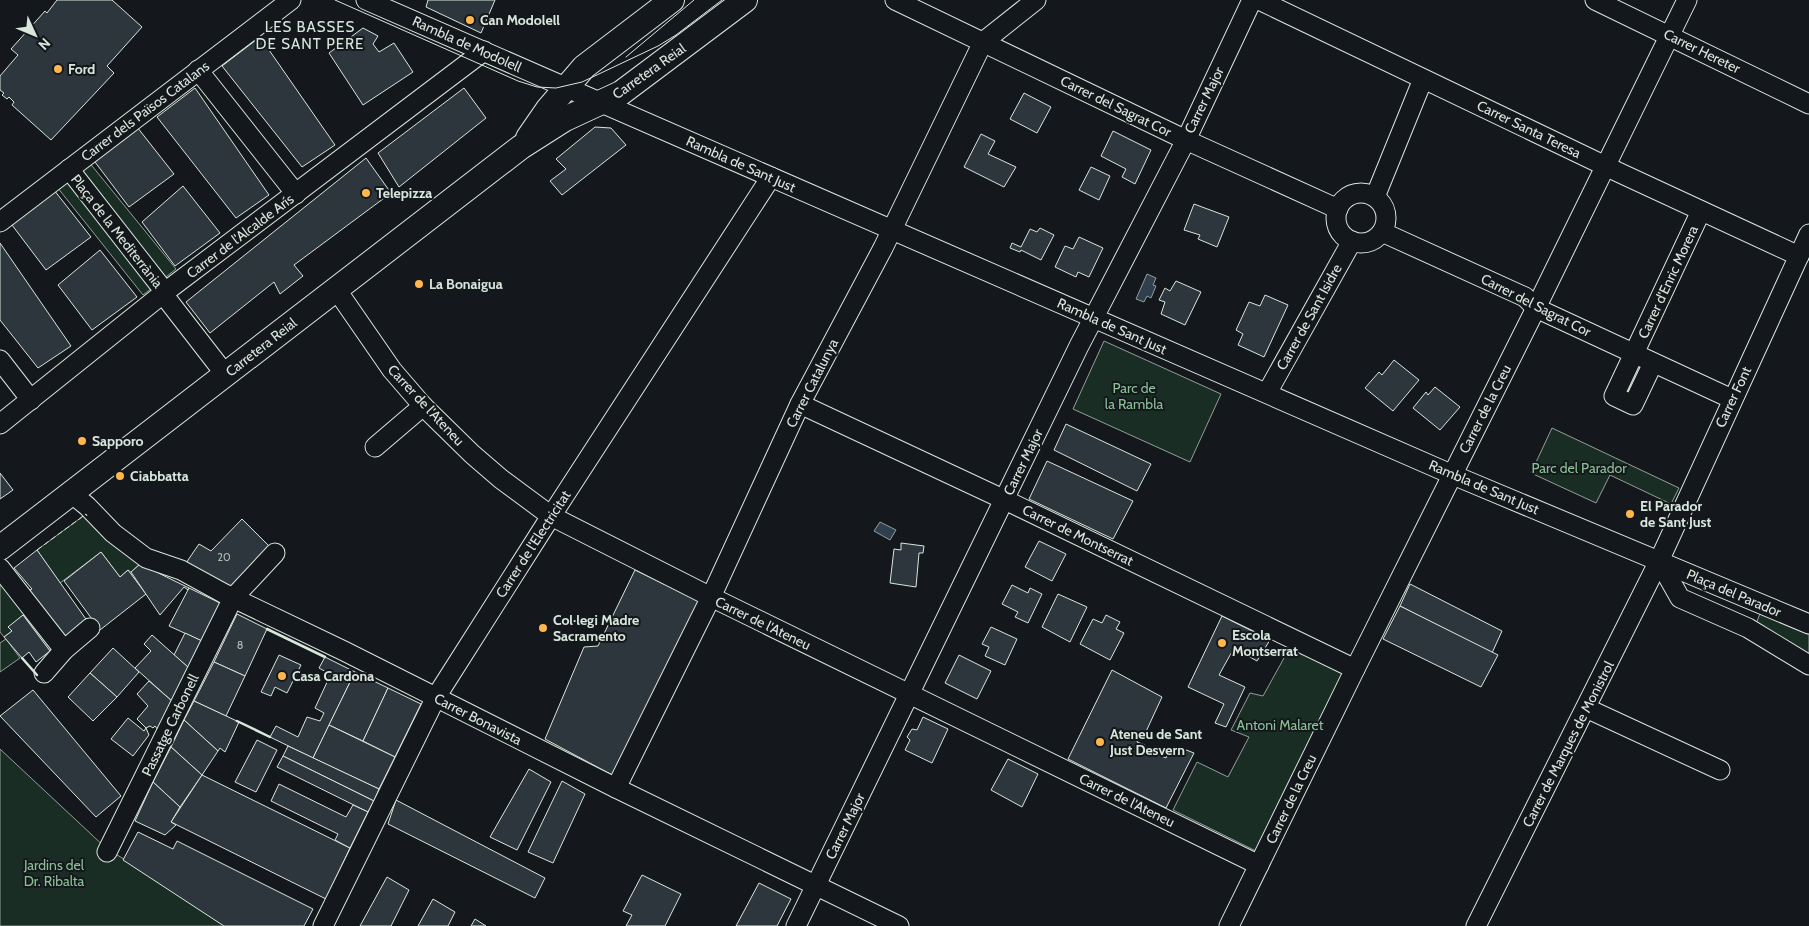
<svg xmlns="http://www.w3.org/2000/svg" width="1809" height="926" font-family="Cabin,sans-serif">
<style>
.green{fill:#1a2d24;stroke:#939e99}
.water{fill:#2f3f4d;stroke:#939e99}
.building{fill:#2c363c;stroke:#d8e6dc}
.lines{fill:none;stroke-linecap:round;stroke-linejoin:round}
.minor-casing{stroke:#d8e6dc;stroke-width:21}
.major-casing{stroke:#d8e6dc;stroke-width:26}
.minor{stroke:#14181c;stroke-width:19}
.major{stroke:#14181c;stroke-width:24}
.tram{stroke:#d8e6dc;stroke-width:1}
.fence{stroke:#d8e6dc;stroke-width:1;stroke-dasharray:6 2.5;stroke-linecap:butt}
.wall{stroke:#d8e6dc;stroke-width:2.5}
.poi-dot{fill:#ffb74d;stroke:#14181c;stroke-width:2}
.labels{text-anchor:middle;dominant-baseline:central;stroke-width:4;stroke-linejoin:round;paint-order:stroke}
.number-label{font-size:11px;fill:#adbab4}
.poi-label{font-size:14px;font-weight:bold;fill:#d8e6dc;stroke:#14181c;text-anchor:start}
.street-label{font-size:14px;fill:#d8e6dc;stroke:#14181c}
.park-label{font-size:14px;fill:#8ac095;stroke:#14181c}
.neighbourhood-label{font-size:15px;letter-spacing:1px;fill:#d8e6dc;stroke:#14181c}
</style>
<rect width="100%" height="100%" fill="#14181c"/>
<g class="green">
<polygon points="88,161 176,269 143,295 57,187"/>
<polygon points="1104,341 1221,394 1190,462 1073,409"/>
<polygon points="1552,428 1679,488 1671,504 1610,475 1596,503 1531,473"/>
<polygon points="86,514 119,549 140,564 131,572 128,570 120,577 101,552 60,583 37,550"/>
<polygon points="0,580 53,649 50,651 23,615 9,627 12,631 4,637 0,632"/>
<polygon points="1761,611 1809,633 1809,657 1776,634 1756,624"/>
<polygon points="6,639 20,658 0,672 0,643"/>
<polygon points="1289,649 1345,672 1256,851 1173,810 1197,762 1228,777 1249,737 1231,730 1250,693 1263,696"/>
<polygon points="0,749 107,849 237,926 0,926"/>
</g>
<g class="water">
<polygon points="1147,274 1156,278 1153,285 1156,286 1151,298 1147,296 1144,302 1136,299"/>
<polygon points="880,522 896,530 890,540 874,531"/>
</g>
<g class="building">
<polygon points="57,0 112,0 142,27 107,66 114,73 51,140 12,105 14,102 9,97 7,99 2,95 4,93 0,90 0,76 18,55 11,49 45,11 47,13"/>
<polygon points="428,0 495,0 481,33 426,7"/>
<polygon points="363,28 378,36 373,44 379,52 394,43 413,72 363,105 329,53"/>
<polygon points="260,37 335,145 302,167 222,66"/>
<polygon points="195,88 269,195 236,218 157,117"/>
<polygon points="464,88 486,118 399,187 378,153"/>
<polygon points="1024,93 1051,107 1037,133 1010,119"/>
<polygon points="137,127 174,174 129,207 95,162"/>
<polygon points="595,127 611,128 626,145 562,195 550,181 566,169 556,159"/>
<polygon points="1113,131 1151,150 1135,184 1122,177 1126,169 1101,156"/>
<polygon points="981,134 995,141 988,154 1016,167 1004,187 964,167"/>
<polygon points="366,158 391,193 294,265 303,276 280,294 274,282 210,333 186,302"/>
<polygon points="1091,167 1110,176 1099,200 1079,190"/>
<polygon points="183,186 220,233 175,266 142,222"/>
<polygon points="54,190 91,237 46,270 12,225"/>
<polygon points="1194,204 1229,217 1217,247 1198,239 1200,235 1184,230"/>
<polygon points="1040,228 1054,235 1041,260 1021,250 1020,252 1010,248 1012,243 1021,247 1030,229 1037,232"/>
<polygon points="1079,237 1103,248 1089,277 1078,272 1076,277 1055,267 1065,246 1073,249"/>
<polygon points="0,243 71,346 38,368 0,320"/>
<polygon points="100,250 137,297 92,330 58,285"/>
<polygon points="1176,281 1201,292 1185,325 1161,314 1165,302 1159,300 1165,288 1170,291"/>
<polygon points="1265,295 1288,305 1264,357 1238,345 1243,334 1236,330 1249,302 1260,306"/>
<polygon points="1394,360 1419,380 1393,411 1365,388 1379,372 1382,375"/>
<polygon points="1435,387 1460,407 1440,430 1413,408 1426,392 1428,395"/>
<polygon points="1066,424 1151,464 1137,491 1054,450"/>
<polygon points="1047,461 1133,501 1113,539 1029,499"/>
<polygon points="0,473 13,490 0,499"/>
<polygon points="242,519 269,546 230,587 186,563 199,544 211,551"/>
<polygon points="1039,541 1066,554 1052,581 1025,567"/>
<polygon points="901,543 924,546 923,553 919,553 916,587 890,583 894,549 901,550"/>
<polygon points="37,550 88,622 72,636 63,637 27,591 32,589 14,568"/>
<polygon points="101,552 120,577 128,570 146,594 100,630 64,581"/>
<polygon points="140,564 189,588 188,590 184,587 160,615 131,572"/>
<polygon points="635,570 700,602 614,776 545,739 584,647 598,646"/>
<polygon points="1410,584 1502,631 1492,653 1400,606"/>
<polygon points="1012,585 1028,593 1030,588 1042,594 1028,623 1015,617 1018,612 1002,604"/>
<polygon points="189,588 220,603 202,641 169,626"/>
<polygon points="1058,594 1087,607 1070,642 1042,627"/>
<polygon points="1400,606 1498,655 1481,687 1383,639"/>
<polygon points="237,614 267,629 245,676 214,662"/>
<polygon points="23,615 50,651 36,662 29,652 22,658 4,637 12,631 8,627"/>
<polygon points="1106,615 1120,622 1116,629 1124,633 1110,660 1080,644 1093,619 1102,623"/>
<polygon points="1222,616 1270,640 1257,661 1234,648 1219,675 1245,687 1226,727 1215,723 1224,704 1188,687"/>
<polygon points="991,627 1017,639 1005,665 985,656 989,647 982,644"/>
<polygon points="185,633 202,641 189,668 174,655"/>
<polygon points="152,635 189,668 173,702 135,668 151,651 144,644"/>
<polygon points="113,648 139,672 117,697 90,673"/>
<polygon points="279,655 301,665 287,693 275,687 271,696 261,692"/>
<polygon points="959,655 991,671 977,699 945,683"/>
<polygon points="325,657 355,672 313,758 270,737 276,726 298,737 307,717 320,721 324,713 315,708 329,678 327,677 328,673 319,668"/>
<polygon points="214,662 245,676 226,716 194,701"/>
<polygon points="1112,670 1162,697 1143,738 1139,737 1137,742 1145,745 1144,748 1166,758 1169,749 1177,755 1181,748 1194,753 1166,808 1068,759"/>
<polygon points="355,672 388,688 363,741 329,725"/>
<polygon points="90,673 117,697 93,721 68,697"/>
<polygon points="149,681 173,702 158,730 155,726 153,728 150,726 146,728 137,719 148,706 137,694"/>
<polygon points="388,688 421,704 395,757 363,741"/>
<polygon points="33,690 121,796 96,817 0,716"/>
<polygon points="194,701 239,722 225,752 220,748 218,751 184,720"/>
<polygon points="923,717 948,729 932,763 905,750 910,740 907,737 912,729 917,730"/>
<polygon points="128,718 144,731 146,728 149,735 133,756 111,739"/>
<polygon points="184,720 218,751 202,775 171,747"/>
<polygon points="329,725 395,757 379,789 313,758"/>
<polygon points="257,740 277,750 256,792 235,782"/>
<polygon points="288,746 379,789 374,801 283,756"/>
<polygon points="171,747 202,775 180,807 153,782"/>
<polygon points="283,756 374,801 368,812 277,767"/>
<polygon points="1008,759 1038,774 1022,807 991,790"/>
<polygon points="529,769 551,782 517,850 490,837"/>
<polygon points="202,775 350,848 326,899 171,822"/>
<polygon points="562,781 585,794 553,863 528,852"/>
<polygon points="153,782 180,807 171,822 176,825 165,835 135,821"/>
<polygon points="279,784 346,817 353,805 368,812 350,848 335,840 338,834 271,801"/>
<polygon points="396,800 545,878 535,898 388,824"/>
<polygon points="138,832 173,849 177,841 313,909 304,926 224,926 123,860"/>
<polygon points="642,875 681,894 665,926 626,926 632,915 623,911"/>
<polygon points="387,877 409,890 391,926 360,926"/>
<polygon points="759,883 791,899 777,926 736,926"/>
<polygon points="433,899 455,912 448,926 418,926"/>
<polygon points="475,919 486,926 471,926"/>
</g>
<g class="lines">
<defs>
<g id="minor">
<polyline points="366,0 1453,475 1809,624"/>
<polyline points="895,0 1186,140 1338,209"/>
<polyline points="1259,0 1620,173 1799,256"/>
<polyline points="1595,0 1809,104"/>
<polyline points="198,70 296,194"/>
<polyline points="69,169 165,292"/>
<circle cx="1361" cy="218" r="25"/>
<polyline points="1375,197 1423,79"/>
<polyline points="0,222 291,0"/>
<polyline points="1382,232 1525,297 1536,308 1732,399"/>
<polyline points="336,289 392,370 423,406 472,454 501,479 551,516 711,597 1259,865"/>
<polyline points="163,294 225,374"/>
<polyline points="0,360 31,400"/>
<polyline points="1653,363 1633,405 1614,396 1701,211"/>
<polyline points="1267,393 1352,241"/>
<polyline points="800,404 1005,500 1355,669"/>
<polyline points="0,424 165,292 484,51"/>
<polyline points="375,447 423,406"/>
<polyline points="71,493 87,506 113,533 146,558 181,570 223,593 344,651 616,788 899,926"/>
<polyline points="1659,561 1680,598 1748,628 1809,665"/>
<polyline points="0,568 64,650"/>
<polyline points="44,673 64,650 90,628"/>
<polyline points="1586,708 1720,770"/>
<polyline points="616,788 711,597 800,404 883,248 983,42 1036,0"/>
<polyline points="107,852 233,598 275,553"/>
<polyline points="323,926 436,697 544,527 771,177"/>
<polyline points="796,926 1079,346 1186,140 1252,0"/>
<polyline points="1229,926 1355,669 1532,316 1687,0"/>
<polyline points="1476,926 1659,561 1809,234"/>
</g>
<g id="major">
<polyline points="528,138 548,109 584,67 672,0"/>
<polyline points="0,548 521,147 565,119 621,93 745,0"/>
</g>
</defs>
<use href="#minor" class="minor-casing"/>
<use href="#major" class="major-casing"/>
<use href="#minor" class="minor"/>
<use href="#major" class="major"/>
<g class="tram">
<polyline points="335,0 518,81 537,87 556,88 582,82 658,46 676,35 722,0"/>
<polyline points="626,57 694,0"/>
</g>
<polyline class="fence" points="37,550 86,514 87,516"/>
<g class="wall">
<polyline points="267,629 325,657"/>
<polyline points="22,658 37,675"/>
<polyline points="237,721 270,737"/>
</g>
</g>
<g class="poi-dot">
<circle cx="470" cy="20" r="5"/>
<circle cx="58" cy="69" r="5"/>
<circle cx="366" cy="193" r="5"/>
<circle cx="419" cy="284" r="5"/>
<circle cx="82" cy="441" r="5"/>
<circle cx="120" cy="476" r="5"/>
<circle cx="1630" cy="514" r="5"/>
<circle cx="543" cy="628" r="5"/>
<circle cx="1222" cy="643" r="5"/>
<circle cx="282" cy="676" r="5"/>
<circle cx="1100" cy="742" r="5"/>
</g>
<g class="labels">
<g class="number-label">
<text x="224" y="557">20</text>
<text x="240" y="645">8</text>
</g>
<g class="poi-label">
<text x="480" y="20">Can Modolell</text>
<text x="68" y="69">Ford</text>
<text x="376" y="193">Telepizza</text>
<text x="429" y="284">La Bonaigua</text>
<text x="92" y="441">Sapporo</text>
<text x="130" y="476">Ciabbatta</text>
<text x="1640" y="506">El Parador<tspan x="1640" dy="16">de Sant Just</tspan></text>
<text x="553" y="620">Col·legi Madre<tspan x="553" dy="16">Sacramento</tspan></text>
<text x="1232" y="635">Escola<tspan x="1232" dy="16">Montserrat</tspan></text>
<text x="292" y="676">Casa Cardona</text>
<text x="1110" y="734">Ateneu de Sant<tspan x="1110" dy="16">Just Desvern</tspan></text>
</g>
<g class="street-label">
<text transform="translate(467 44) rotate(24)">Rambla de Modolell</text>
<text transform="translate(1702 51) rotate(26)">Carrer Hereter</text>
<text transform="translate(649 71) rotate(-35)">Carretera Reial</text>
<text transform="translate(1204 100) rotate(-64)">Carrer Major</text>
<text transform="translate(1116 106) rotate(26)">Carrer del Sagrat Cor</text>
<text transform="translate(145 111) rotate(-37)">Carrer dels Països Catalans</text>
<text transform="translate(1529 129) rotate(26)">Carrer Santa Teresa</text>
<text transform="translate(741 164) rotate(24)">Rambla de Sant Just</text>
<text transform="translate(117 231) rotate(52)">Plaça de la Mediterrània</text>
<text transform="translate(240 236) rotate(-37)">Carrer de l'Alcalde Arís</text>
<text transform="translate(1668 282) rotate(-65)">Carrer d'Enric Morera</text>
<text transform="translate(1536 305) rotate(27)">Carrer del Sagrat Cor</text>
<text transform="translate(1309 317) rotate(-61)">Carrer de Sant Isidre</text>
<text transform="translate(1112 326) rotate(24)">Rambla de Sant Just</text>
<text transform="translate(261 347) rotate(-38)">Carretera Reial</text>
<text transform="translate(812 383) rotate(-63)">Carrer Catalunya</text>
<text transform="translate(1733 397) rotate(-65)">Carrer Font</text>
<text transform="translate(426 405) rotate(47)">Carrer de l'Ateneu</text>
<text transform="translate(1485 409) rotate(-63)">Carrer de la Creu</text>
<text transform="translate(1023 462) rotate(-64)">Carrer Major</text>
<text transform="translate(1484 487) rotate(23)">Rambla de Sant Just</text>
<text transform="translate(1078 535) rotate(26)">Carrer de Montserrat</text>
<text transform="translate(533 544) rotate(-57)">Carrer de l'Electricitat</text>
<text transform="translate(1734 593) rotate(23)">Plaça del Parador</text>
<text transform="translate(763 623) rotate(26)">Carrer de l'Ateneu</text>
<text transform="translate(478 719) rotate(27)">Carrer Bonavista</text>
<text transform="translate(170 725) rotate(-64)">Passatge Carbonell</text>
<text transform="translate(1568 744) rotate(-63)">Carrer de Marques de Monistrol</text>
<text transform="translate(1291 799) rotate(-64)">Carrer de la Creu</text>
<text transform="translate(1127 800) rotate(26)">Carrer de l'Ateneu</text>
<text transform="translate(845 826) rotate(-64)">Carrer Major</text>
</g>
<g class="park-label">
<text x="1134" y="388">Parc de<tspan x="1134" dy="16">la Rambla</tspan></text>
<text x="1579" y="468">Parc del Parador</text>
<text x="1280" y="725">Antoni Malaret</text>
<text x="54" y="865">Jardins del<tspan x="54" dy="16">Dr. Ribalta</tspan></text>
</g>
<g class="neighbourhood-label">
<text x="310" y="27">LES BASSES<tspan x="310" dy="17">DE SANT PERE</tspan></text>
</g>
</g>
<g transform="translate(35 35) rotate(134)" stroke="#14181c" stroke-width="4" paint-order="stroke">
<path d="M0-4L9 19L0 12L-9 19Z" fill="#d8e6dc"/>
<text y="-8" font-size="14" font-weight="bold" text-anchor="middle" fill="#d8e6dc">N</text>
</g>
</svg>
